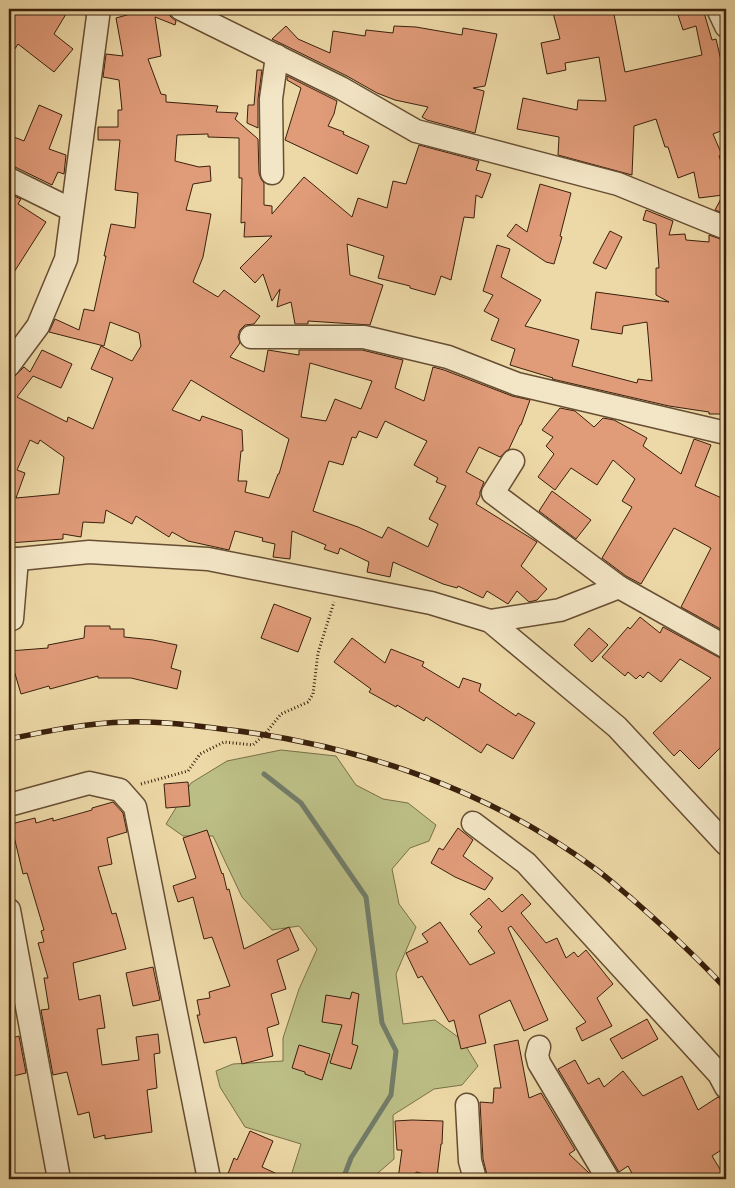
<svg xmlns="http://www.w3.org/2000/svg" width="735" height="1188" font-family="'IM FELL Great Primer',serif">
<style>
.green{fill:#bbbe85;stroke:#7a6f48}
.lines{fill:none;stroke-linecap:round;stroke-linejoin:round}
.stream{stroke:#737c68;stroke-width:5}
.building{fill:#e09b79;stroke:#3a200c;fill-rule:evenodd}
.minor-casing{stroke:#674e33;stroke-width:25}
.path{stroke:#3a200c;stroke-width:3;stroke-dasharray:1 2.5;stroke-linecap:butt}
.minor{stroke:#f3e6c6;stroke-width:22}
.rail-casing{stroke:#3a200c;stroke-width:5.5}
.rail{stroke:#f3e6c6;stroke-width:4;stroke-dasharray:11;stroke-linecap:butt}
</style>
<rect width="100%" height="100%" fill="#edd9a7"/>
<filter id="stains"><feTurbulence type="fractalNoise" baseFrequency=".004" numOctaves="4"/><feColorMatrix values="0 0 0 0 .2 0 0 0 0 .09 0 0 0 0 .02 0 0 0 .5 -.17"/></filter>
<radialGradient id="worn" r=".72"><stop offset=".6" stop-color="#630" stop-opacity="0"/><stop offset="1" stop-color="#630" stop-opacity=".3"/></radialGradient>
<polygon class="green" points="281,750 336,756 356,785 383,799 408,803 436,825 429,841 410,848 392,869 399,904 416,927 396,974 403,1024 435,1020 462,1040 478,1066 462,1085 434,1089 393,1115 394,1159 371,1179 290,1179 301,1144 245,1127 220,1087 216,1071 233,1064 283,1061 283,1038 299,989 317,949 299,926 272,930 242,897 213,836 183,836 166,824 191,783 227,761"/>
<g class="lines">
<polyline class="stream" points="264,774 301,803 366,897 382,1023 396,1051 391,1095 351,1158 343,1179"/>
</g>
<g class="building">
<polygon points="9,9 69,9 54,34 73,49 54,72 18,44 9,58"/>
<path d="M136 9H168L170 16 176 21 175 25 155 17 161 56 148 59 161 94 166 95V102L218 106 216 112 238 113 235 119 258 139 259 173 261 179 264 183V205L272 206V214L304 177 352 217 358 198 387 208 393 181 406 184 419 145 479 161 476 170 491 174 482 198 476 195 474 218 464 217 451 280 441 276 435 295 410 288V286L378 278 384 256 347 244 350 275 383 285 370 325 308 321V324H295L291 302 277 307 280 289 272 301 263 274 255 283 240 268 272 236 244 237 245 222 241 223 242 178H239V138L208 137V134L177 135 175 161 199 167 210 166 211 181 193 184 186 210 211 214 203 257 193 282 218 297 224 290 260 316 254 324 245 325 240 330 238 337 240 343 230 357 264 372 268 350 299 355V350H362L403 360 395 388 424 401 433 367 444 370 512 396 530 400 521 425H520L509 449 500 457 479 447 466 472 484 482 480 492V496L476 504 537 542 521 566 547 589 537 600 529 602 517 591 508 604 487 591 483 598 458 586 457 588 443 584 393 562 390 577 367 572 369 562 340 548 338 554 324 549 326 545 292 531 290 559 273 557 275 544 262 541 263 538 235 531 229 550 188 541 172 532 169 537 136 516 132 524 106 510 104 523 83 522 81 537 63 534V539L9 543V382L24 367 30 372 42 350 72 364 61 388 33 376 17 397 67 422 68 417 93 429 113 378 91 369 101 346 132 361 141 346 139 333 110 322 104 346 49 332 55 319 79 330 84 309 94 311 106 256H104L111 224 135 228 138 193 115 190 120 140H98V127H118V110H122L119 80 103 77 106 54 123 56 116 18 141 11ZM310 363 372 381 361 409 335 399 326 421 301 417ZM191 380 289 439 279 474H278L269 498 245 492 247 481H238L241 451H243L242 430 202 416 200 421 172 410ZM385 421 427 441 414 465 438 478 436 482 446 486 429 519 438 524 428 547 388 527 382 538 358 527 313 511 329 461 343 465 352 437 356 438 359 431 377 438ZM30 440 38 444 40 440 64 457 59 494 16 498 25 473 17 470Z"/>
<polygon points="552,9 578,9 580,13 601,9 613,9 625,72 702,55 696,26 683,30 676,9 703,9 712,40 716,39 723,69 726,68 726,129 713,134 722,155 719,156 723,167 725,189 726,188 726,214 715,210 723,195 699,198 694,172 678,178 668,147 665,147 656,119 634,126 632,175 558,155 559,137 517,129 523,98 577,110 578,100 606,101 599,57 565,63 566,70 547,74 541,43 560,39"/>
<polygon points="286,26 298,39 330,53 333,31 365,36 366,30 393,33 394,26 416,27 462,35 463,28 497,34 485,86 473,88 484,91 484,92 475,133 427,120 422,117 428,107 395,100 377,93 347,76 272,39"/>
<polygon points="257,70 262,70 258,99 258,128 247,123 248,105 254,105"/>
<polygon points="287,76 337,101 334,114 328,126 344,132 343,134 369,146 357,174 285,140 301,88 287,80"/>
<polygon points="39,105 62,115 49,149 66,155 64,174 58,172 52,185 15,167 9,166 9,149 14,137 24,141"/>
<polygon points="540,184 571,193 560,236 562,237 554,264 546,262 507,236 516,224 527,232"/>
<polygon points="9,194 21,199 18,204 46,222 9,280"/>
<polygon points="646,210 673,221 669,235 685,234 686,240 709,242 709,235 726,241 726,414 709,414 709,412 669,406 552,379 553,378 510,365 515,349 491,340 499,319 484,311 493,295 483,291 497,245 510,249 501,277 541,300 525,326 579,340 572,366 637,383 638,379 652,381 647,322 623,326 622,334 591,329 596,292 669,302 656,295 656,268 659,268 656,224 643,220"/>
<polygon points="610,231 622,237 606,269 593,263"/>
<polygon points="560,408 575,411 594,427 603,418 614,420 647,438 643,446 681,474 694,439 711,445 695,486 726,500 726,632 681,607 711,548 674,528 641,584 626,576 602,558 632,507 622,501 635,479 613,460 597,485 571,468 555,490 538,477 554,454 546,446 553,437 542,430"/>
<polygon points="552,491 591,520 576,539 539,511"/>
<polygon points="274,604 311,618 298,652 261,638"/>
<polygon points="640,617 660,633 663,627 720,658 726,660 726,742 699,769 680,750 674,756 653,733 711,678 680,659 661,682 648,672 643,678 640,675 636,679 628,672 625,676 602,657 628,627 630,629"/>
<polygon points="85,626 110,626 110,629 124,629 124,637 153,640 177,645 171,668 181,671 177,689 131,678 98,678 98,676 50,689 49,686 21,694 13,667 9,668 9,651 48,648 48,645 84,638"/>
<polygon points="589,628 608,645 592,662 574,645"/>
<polygon points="352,638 385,663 391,649 424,662 422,666 459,688 463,678 481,684 479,691 516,716 518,713 535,723 513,759 487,744 481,753 426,717 424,721 397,705 396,707 369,692 371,689 334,662"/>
<polygon points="188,782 190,806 166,808 164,784"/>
<polygon points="113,802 123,813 127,832 107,838 112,864 98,867 112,914 116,913 126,949 73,963 79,1000 100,995 105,1028 97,1029 102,1065 139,1060 136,1037 158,1034 160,1053 154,1054 157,1088 147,1090 152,1132 105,1139 105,1135 94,1138 89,1112 78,1115 67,1072 53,1075 41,1010 49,1009 44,978 48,978 38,943 44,942 41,931 44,930 27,873 23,874 11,824 35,818 36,823 53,818 53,821 92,810 92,808"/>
<polygon points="458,828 473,840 463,856 493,878 485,890 455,877 431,863 439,848 443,850"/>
<polygon points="207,830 222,874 223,873 227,890 229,889 244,949 289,927 299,950 277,960 286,989 271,994 279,1024 267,1028 273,1056 242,1064 236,1037 204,1043 197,1015 200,1015 197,1000 210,998 209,992 230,986 212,937 204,939 193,897 178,902 173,886 196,878 183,838"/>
<polygon points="522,894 531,904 521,913 546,943 557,938 566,958 574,952 578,957 586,950 613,984 597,998 612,1026 582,1041 576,1028 586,1022 511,926 508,928 548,1020 524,1031 510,1000 479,1015 486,1043 461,1049 454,1020 449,1022 422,976 418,978 406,953 428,942 422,934 440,922 470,965 495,953 478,931 482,927 470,914 489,898 502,912"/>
<polygon points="153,967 160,1000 133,1006 126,973"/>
<polygon points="352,992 359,994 352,1044 358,1046 351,1069 330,1063 342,1025 322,1022 326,995 350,999"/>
<polygon points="647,1019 658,1039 622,1059 610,1039"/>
<polygon points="19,1036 26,1073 9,1077 9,1039"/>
<polygon points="518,1040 529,1098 541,1093 575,1150 569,1154 589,1173 593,1179 488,1179 483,1159 480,1102 493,1103 494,1088 501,1088 494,1045"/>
<polygon points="299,1045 330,1054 322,1080 305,1074 305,1072 292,1068"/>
<polygon points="575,1060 588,1084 599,1078 604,1087 623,1071 643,1096 682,1076 698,1110 718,1097 721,1099 726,1108 726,1147 712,1156 726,1179 635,1179 628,1166 619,1172 558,1069"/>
<polygon points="412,1120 443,1121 442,1144 441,1144 437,1177 416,1172 415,1179 398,1179 402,1150 397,1150 395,1121"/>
<polygon points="250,1131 273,1141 262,1167 288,1179 226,1179 234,1158 237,1160"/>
</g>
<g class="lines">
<defs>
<g id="minor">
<polyline points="181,9 341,88 416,131 618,184 726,228"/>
<polyline points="718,9 726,26"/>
<polyline points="272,173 271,99 277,56"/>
<polyline points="9,179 72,210"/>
<polyline points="251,337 364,337 448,357 517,384 726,433"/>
<polyline points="9,365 38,326 66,259 99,9"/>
<polyline points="513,461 493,493 619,587"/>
<polyline points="9,560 89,552 208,559 431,603 490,621 617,727 726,844"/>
<polyline points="9,620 12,619 17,559"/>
<polyline points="490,621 560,610 619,587 726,647"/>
<polyline points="9,805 89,783 120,790 135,807 209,1179"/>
<polyline points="473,823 526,863 719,1074 726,1087"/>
<polyline points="9,910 59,1179"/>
<polyline points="539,1047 537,1055 539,1063 608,1179"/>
<polyline points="467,1105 470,1161 475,1179"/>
</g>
</defs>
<use href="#minor" class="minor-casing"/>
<polyline class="path" points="141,784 188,771 200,754 224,742 253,745 265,734 281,714 308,702 313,694 318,653 334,602"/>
<use href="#minor" class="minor"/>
<defs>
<path id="rail" d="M9 739C48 731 87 723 127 722 162 721 197 726 231 730 361 746 491 791 597 870 609 879 620 889 631 898 664 927 697 957 726 989"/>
</defs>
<use href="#rail" class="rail-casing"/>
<use href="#rail" class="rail"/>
</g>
<rect width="735" height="1188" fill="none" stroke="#edd9a7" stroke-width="30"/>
<rect x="10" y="10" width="715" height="1168" fill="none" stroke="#3a200c" stroke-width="2.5"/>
<rect x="15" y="15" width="705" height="1158" fill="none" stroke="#3a200c"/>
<rect width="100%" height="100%" filter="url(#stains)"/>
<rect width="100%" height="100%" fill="url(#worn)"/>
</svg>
